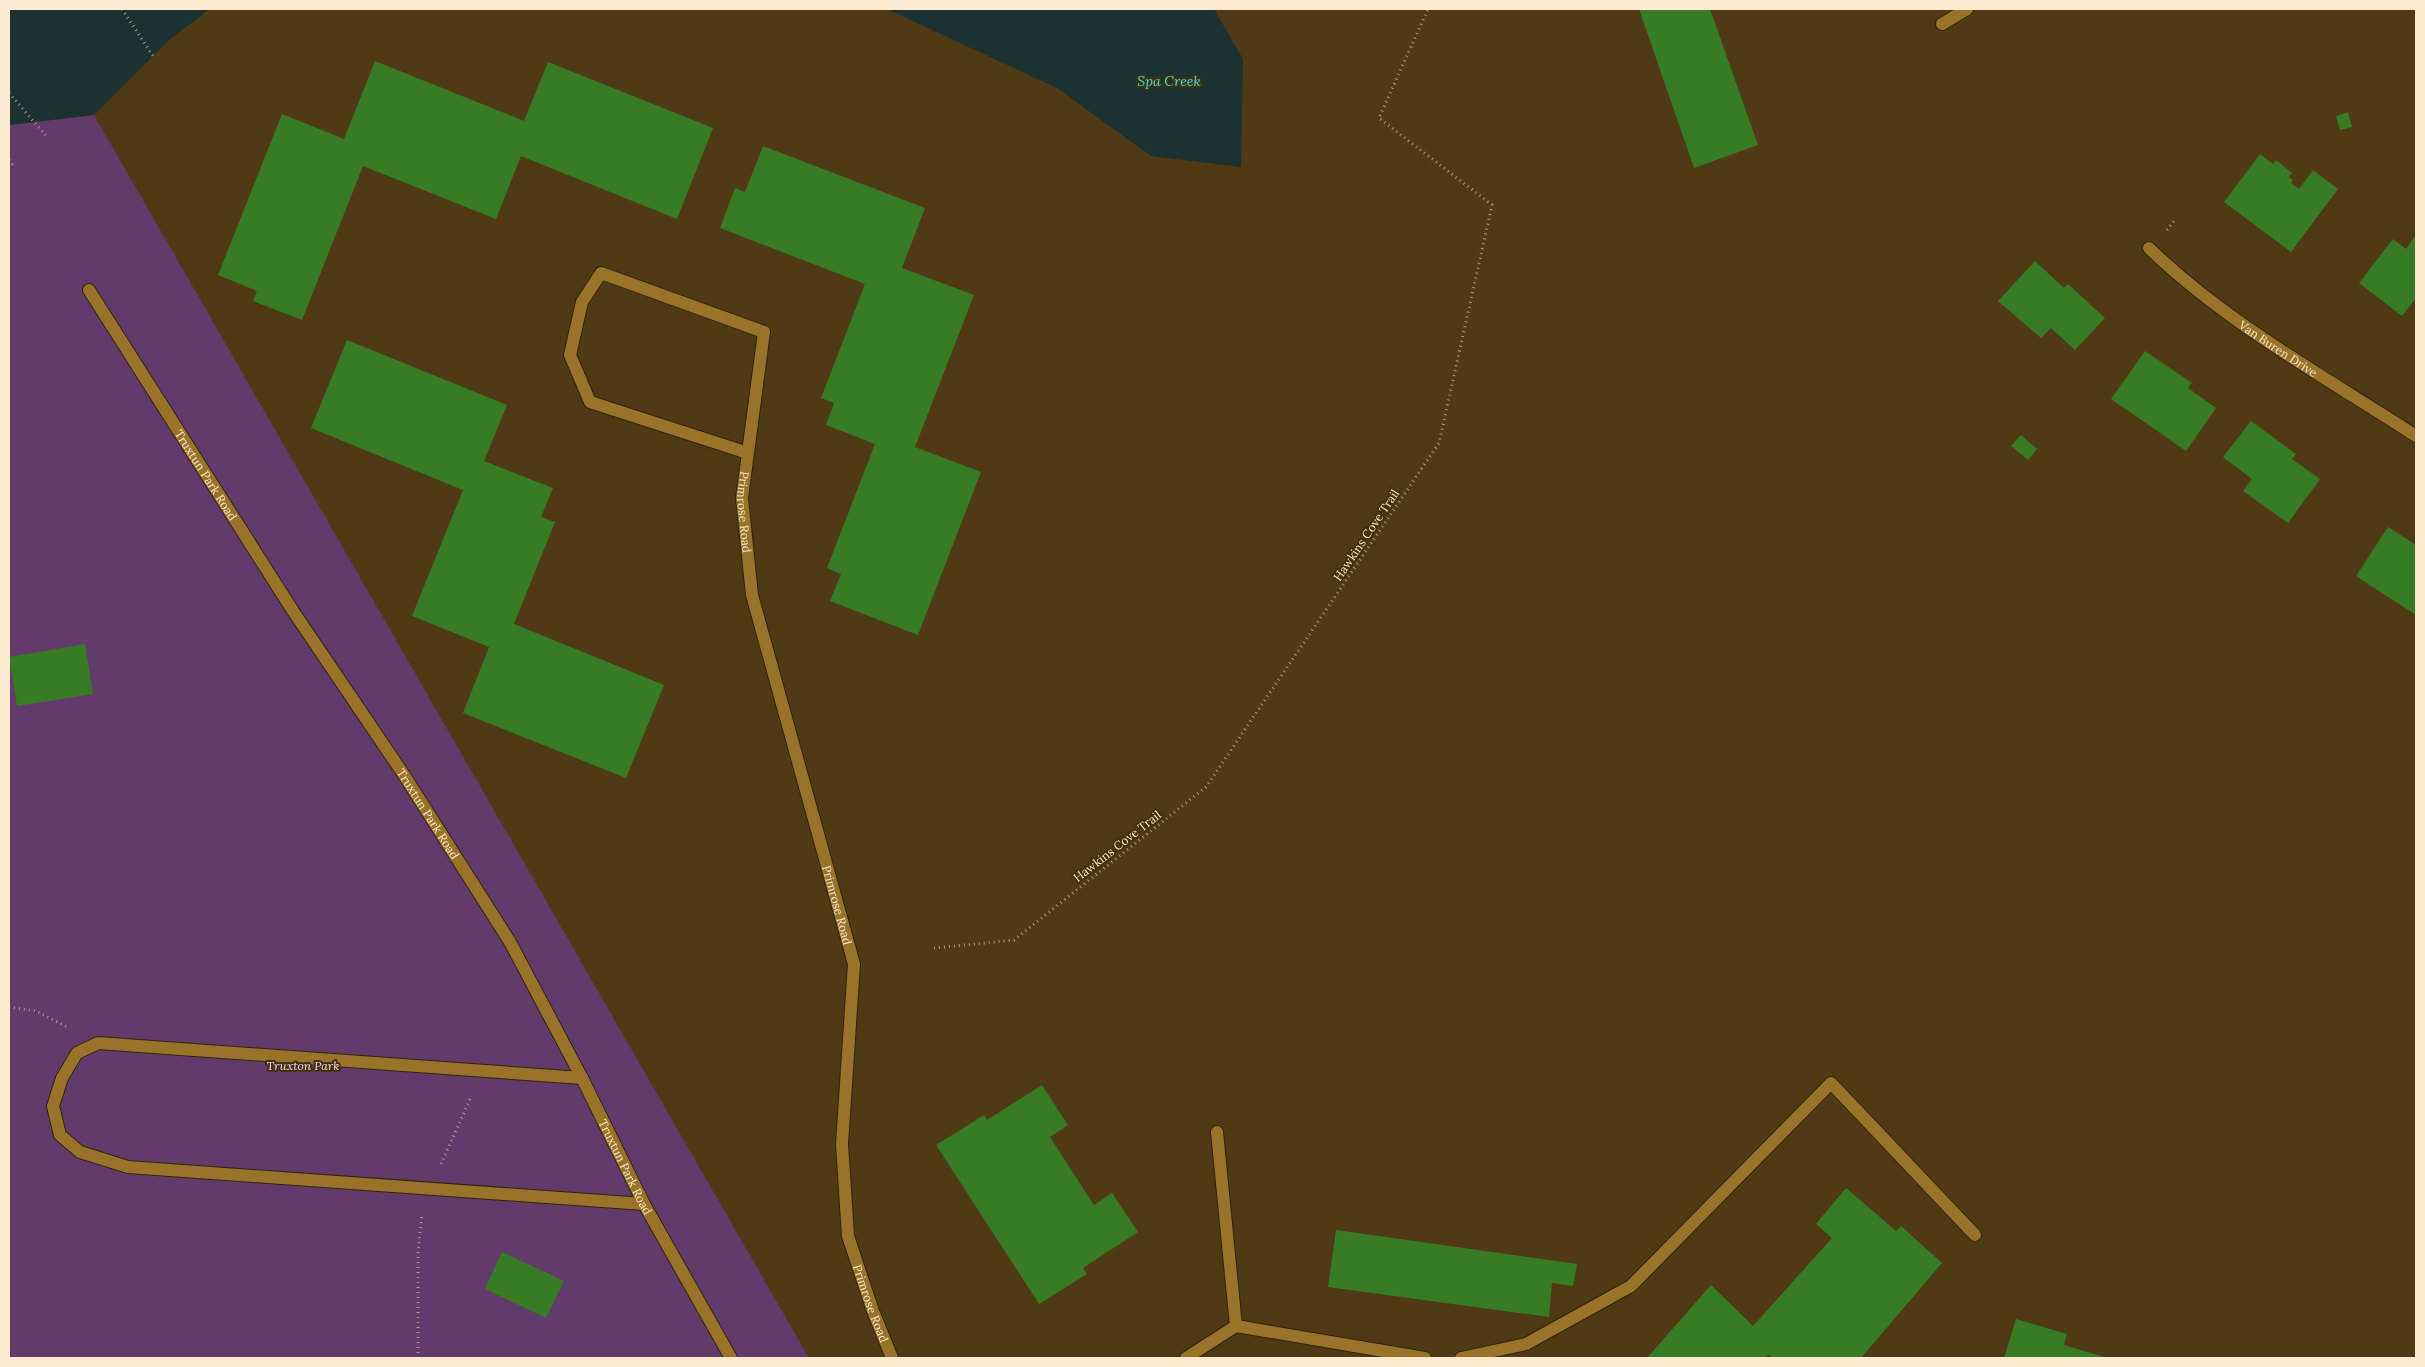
<svg xmlns="http://www.w3.org/2000/svg" width="2425" height="1367" font-family="Lora,serif">
<style>
.green{fill:#623b6c}
.water{fill:#1c3132}
.building{fill:#387b25}
.lines{fill:none;stroke-linecap:round;stroke-linejoin:round}
.service-casing{stroke:#30230c;stroke-width:14}
.minor-casing{stroke:#30230c;stroke-width:14}
.path{stroke:#ae9b7b;stroke-width:3;stroke-dasharray:1 4;stroke-linecap:butt}
.service{stroke:#9a732a;stroke-width:12}
.minor{stroke:#9a732a;stroke-width:12}
.labels{text-anchor:middle;dominant-baseline:central;stroke-width:4;stroke-linejoin:round;paint-order:stroke}
.street-label{font-size:12px;fill:#fcebd0;stroke:#443008}
.park-label{font-size:12px;font-style:italic;fill:#f5d3fe;stroke:#443008}
.water-label{font-size:14px;font-style:italic;fill:#2ee2ea;stroke:#443008}
</style>
<rect width="100%" height="100%" fill="#4f3a15"/>
<polygon class="green" points="94,115 809,1358 9,1358 9,125"/>
<g class="water">
<polygon points="9,9 210,9 169,40 94,115 9,125"/>
<polygon points="887,9 1214,9 1243,59 1241,167 1151,156 1057,88"/>
</g>
<g class="building">
<polygon points="1639,9 1710,9 1758,145 1694,168"/>
<polygon points="375,61 524,121 548,62 713,128 677,219 521,156 496,219 363,166 302,320 253,301 257,291 218,275 282,114 344,139"/>
<polygon points="2348,112 2352,127 2340,130 2336,116"/>
<polygon points="763,146 925,208 902,268 974,295 915,447 981,472 918,635 830,601 841,574 827,568 875,444 826,425 834,403 821,398 865,284 720,228 735,188 745,192"/>
<polygon points="2260,154 2273,164 2276,160 2292,173 2289,177 2293,180 2291,183 2299,189 2313,170 2338,189 2291,252 2224,202"/>
<polygon points="2416,235 2416,298 2402,316 2359,283 2393,239 2406,249"/>
<polygon points="2035,261 2064,288 2068,284 2105,318 2075,350 2051,328 2041,338 1998,301"/>
<polygon points="347,340 507,405 484,461 553,488 541,517 555,522 514,624 664,685 626,778 463,713 489,647 412,616 463,490 311,428"/>
<polygon points="2145,351 2192,383 2188,388 2216,408 2186,451 2111,399"/>
<polygon points="2251,421 2296,454 2292,459 2320,479 2288,523 2243,491 2252,479 2223,457"/>
<polygon points="2021,435 2037,449 2028,460 2011,446"/>
<polygon points="2388,527 2416,545 2416,615 2356,576"/>
<polygon points="85,644 93,694 17,706 9,657"/>
<polygon points="1042,1085 1068,1125 1050,1137 1094,1205 1112,1193 1138,1232 1083,1268 1087,1274 1039,1304 936,1145 984,1115 987,1120"/>
<polygon points="1846,1188 1896,1231 1901,1226 1942,1263 1861,1358 1773,1358 1769,1355 1765,1358 1647,1358 1711,1285 1753,1326 1832,1238 1816,1224"/>
<polygon points="1336,1230 1577,1264 1573,1286 1552,1283 1549,1317 1328,1287"/>
<polygon points="502,1252 564,1281 546,1318 485,1289"/>
<polygon points="2016,1319 2067,1334 2064,1345 2108,1358 2004,1358"/>
</g>
<g class="lines">
<defs>
<g id="service">
<polyline points="1942,24 1967,9"/>
<polyline points="1217,1132 1236,1326"/>
<polyline points="1186,1358 1236,1326 1425,1358"/>
<polyline points="1461,1358 1526,1344 1631,1286 1831,1083 1975,1235"/>
</g>
<g id="minor">
<path id="s1" d="M2149 248C2226 323 2327 378 2416 436"/>
<path id="s2" d="M89 290 293 611 404 775 510 942 582 1078 644 1204 731 1358"/>
<path id="s3" d="M748 453 590 402 570 355 582 302 601 273 764 332 742 498 752 595 854 964 842 1144 848 1236 873 1311 892 1358"/>
<polyline points="582,1078 98,1043 77,1053 62,1078 53,1106 60,1135 80,1152 128,1167 644,1204"/>
</g>
</defs>
<use href="#service" class="service-casing"/>
<use href="#minor" class="minor-casing"/>
<g class="path">
<polyline points="122,9 153,56"/>
<polyline points="9,93 48,138"/>
<polyline points="9,160 13,165"/>
<polyline points="2167,230 2174,221"/>
<polyline points="934,948 1014,940 1206,787 1439,443 1492,205 1379,118 1428,9"/>
<polyline points="9,1007 36,1011 69,1028"/>
<polyline points="441,1164 471,1097"/>
<polyline points="418,1358 418,1253 422,1214"/>
</g>
<use href="#service" class="service"/>
<use href="#minor" class="minor"/>
</g>
<g class="labels">
<g class="street-label">
<text stroke="none"><textPath href="#s1" startOffset="164">Van Buren Drive</textPath></text>
<text stroke="none"><textPath href="#s2" startOffset="219">Truxtun Park Road</textPath></text>
<text stroke="none"><textPath href="#s3" startOffset="661">Primrose Road</textPath></text>
<text transform="translate(1366 535) rotate(-56)">Hawkins Cove Trail</text>
<text stroke="none"><textPath href="#s2" startOffset="624">Truxtun Park Road</textPath></text>
<text transform="translate(1117 846) rotate(-38)">Hawkins Cove Trail</text>
<text stroke="none"><textPath href="#s3" startOffset="1066">Primrose Road</textPath></text>
<text stroke="none"><textPath href="#s2" startOffset="1029">Truxtun Park Road</textPath></text>
<text stroke="none"><textPath href="#s3" startOffset="1471">Primrose Road</textPath></text>
</g>
<g class="park-label">
<text x="303" y="1065">Truxton Park</text>
</g>
<g class="water-label">
<text x="1169" y="81">Spa Creek</text>
</g>
</g>
<rect width="2425" height="1367" fill="none" stroke="#fcebd0" stroke-width="20"/>
</svg>
